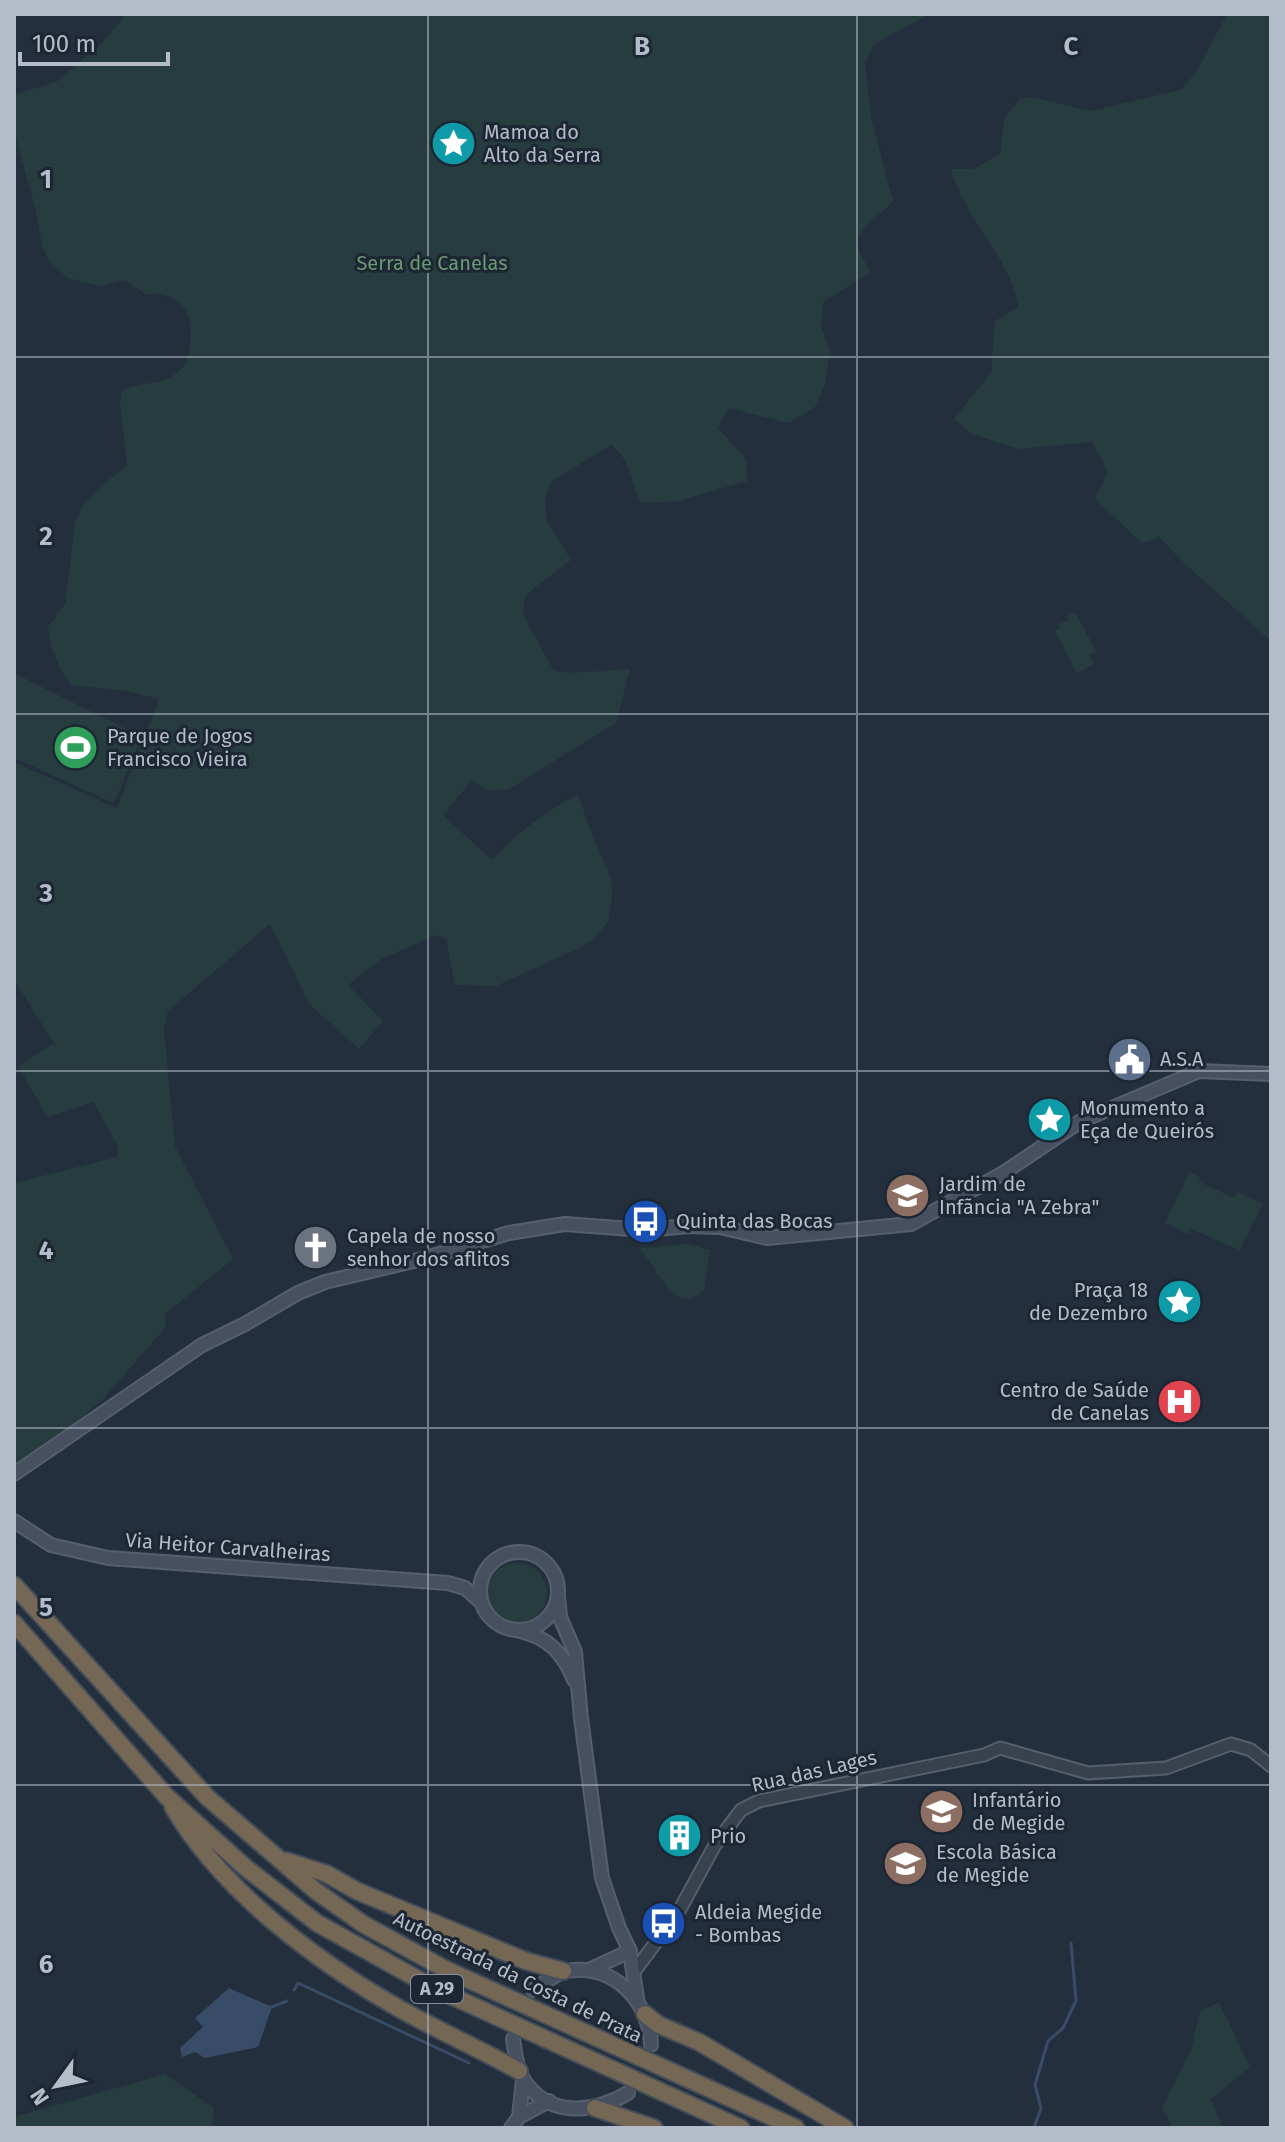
<svg xmlns="http://www.w3.org/2000/svg" width="1285" height="2142" font-family="'Fira Sans',sans-serif">
<style>
.green{fill:#263c3f}
.water{fill:#394c67}
.lines{fill:none;stroke-linecap:round;stroke-linejoin:round}
.stream{stroke:#394c67;stroke-width:3}
.tertiary-casing{stroke:#565f6c;stroke-width:15}
.secondary-casing{stroke:#565f6c;stroke-width:16}
.motorway-casing{stroke:#434c59;stroke-width:20}
.tertiary{stroke:#38414e;stroke-width:11}
.secondary{stroke:#465061;stroke-width:12}
.motorway{stroke:#746855;stroke-width:16}
.grid{fill:none;stroke:#b4bcc9;stroke-width:2;stroke-opacity:0.55}
.labels{text-anchor:middle;dominant-baseline:central;stroke-width:6;stroke-linejoin:round;paint-order:stroke}
.shield{fill:#1d2633;stroke:#878f9c;stroke-width:2}
.shield-label{font-size:18px;font-weight:bold;fill:#b4bcc9}
.poi-label{font-size:20px;fill:#b4bcc9;stroke:#1d2633;text-anchor:start}
.park-label{font-size:20px;fill:#6b9a76;stroke:#1d2633}
.street-label{font-size:20px;fill:#b4bcc9;stroke:#1d2633}
.grid-label{font-size:26px;text-anchor:middle;font-weight:bold;fill:#b4bcc9;stroke:#1d2633;stroke-width:6;stroke-linejoin:round;paint-order:stroke}
</style>
<rect width="100%" height="100%" fill="#242f3e"/>
<g class="green">
<path d="M126 14H929L873 45 865 64 871 117 893 201C883 214 852 231 858 248 860 256 867 264 871 272L823 302 821 326 830 351 825 385 816 406 789 423 729 408 718 428 746 459 747 481 678 501 641 503C631 484 630 457 611 445L552 481 545 498 547 521 571 560 525 595 523 614 554 671C578 675 604 670 630 669L616 723 509 789 488 791 472 780 443 815 493 861C512 834 550 810 578 794L591 832 611 877 612 897 608 922 594 939 577 949 496 986 455 985 446 939 436 935 383 958 348 985 383 1021 359 1049 309 1004 270 924 168 1011 164 1029 175 1146 233 1259 165 1314 166 1327 102 1400 70 1428 67 1434 14 1466V1183L117 1157 118 1146 93 1102 47 1117 18 1066 54 1043 14 980V762L117 808 159 699 125 691 71 685C57 667 51 649 48 627L65 604 75 524C83 499 103 483 124 469L127 464 120 403 121 392C138 381 158 386 174 375 186 368 189 358 190 344 193 320 186 297 159 294 155 293 150 295 146 294 139 291 132 284 125 280L101 286 83 282 68 278 49 262 42 245 36 211 14 132V95L58 81 105 40Z"/>
<path d="M1227 14H1271V641L1185 564 1159 537 1142 543 1095 499 1108 473 1092 442 1019 449 972 434 954 419 991 373 995 321 1018 307C1010 256 963 218 951 169H973L1000 154 1004 119 1019 100 1031 97 1091 111 1183 89 1199 67Z"/>
<polygon points="1075,612 1096,651 1089,655 1094,664 1077,673 1055,631 1059,629 1058,624 1069,621 1068,616"/>
<polygon points="14,673 142,737 114,803 14,758"/>
<polygon points="1189,1172 1200,1177 1198,1181 1234,1198 1238,1192 1263,1204 1240,1250 1191,1229 1188,1234 1165,1223"/>
<path d="M688 1244 710 1250 704 1290C699 1294 694 1299 687 1299 670 1299 650 1261 640 1248Z"/>
<circle cx="517" cy="1593" r="30"/>
<polygon points="1219,2002 1250,2067 1211,2099 1223,2128 1173,2128 1162,2107 1191,2050 1200,2011"/>
<polygon points="165,2074 214,2108 211,2128 14,2128 14,2117"/>
</g>
<polygon class="water" points="229,1988 272,2007 258,2047 205,2058 195,2052 182,2057 180,2048 203,2027 195,2018"/>
<g class="lines">
<g class="stream">
<polyline points="294,1990 298,1983 469,2063"/>
<polyline points="269,2008 287,2001"/>
<polyline points="1034,2128 1041,2108 1035,2085 1048,2041 1063,2028 1076,2001 1071,1943"/>
</g>
<defs>
<polyline id="tertiary" points="634,1972 679,1911 715,1845 729,1826 741,1810 759,1801 984,1755 1000,1748 1088,1773 1166,1768 1231,1744 1251,1750 1271,1766"/>
<g id="secondary">
<polyline points="14,1474 202,1345 245,1324 298,1293 325,1282 426,1258 509,1233 565,1224 644,1230 689,1226 720,1227 767,1238 911,1224 1005,1172 1079,1122 1199,1071 1271,1074"/>
<polyline points="14,1521 51,1545 108,1558 448,1583 465,1588 481,1602"/>
<circle cx="519" cy="1591" r="39"/>
<polyline points="558,1596 560,1617 575,1652 581,1718 602,1878 619,1928 630,1951 637,1998"/>
<path d="M520 1631C549 1638 563 1653 574 1680"/>
<polyline points="591,1969 630,1951"/>
<path d="M533 1990C543 1984 555 1973 567 1971 612 1962 650 2001 651 2045"/>
<path d="M513 2039C515 2051 516 2066 522 2077 546 2118 592 2114 628 2093"/>
<polyline points="519,2117 523,2079"/>
<polyline points="511,2128 519,2117 549,2101"/>
</g>
<g id="motorway">
<polyline points="14,1585 207,1797 316,1891 363,1924 445,1969 796,2128"/>
<polyline points="14,1623 166,1796 246,1868 317,1923 432,1987 741,2128"/>
<path d="M173 1807C221 1890 317 1962 400 2009 439 2031 480 2049 519 2071"/>
<polyline points="287,1861 327,1874 357,1891 526,1961 563,1971"/>
<polyline points="645,2014 659,2025 699,2042 845,2128"/>
<polyline points="595,2108 654,2128"/>
</g>
</defs>
<use href="#tertiary" class="tertiary-casing"/>
<use href="#secondary" class="secondary-casing"/>
<use href="#motorway" class="motorway-casing"/>
<use href="#tertiary" class="tertiary"/>
<use href="#secondary" class="secondary"/>
<use href="#motorway" class="motorway"/>
</g>
<path class="grid" d="M428 14V2128M857 14V2128M14 357H1271M14 714H1271M14 1071H1271M14 1428H1271M14 1785H1271"/>
<defs>
<symbol id="sight-disc" viewBox="-11 -11 22 22"><circle r="9.5" fill="#0f9aa8" stroke="#1d2633"/><path d="M0-6L1.8-2.2L6-1.7L2.9 1.2L3.7 5.4L0 3.3L-3.7 5.4L-2.9 1.2L-6-1.7L-1.8-2.2Z" fill="#fff"/></symbol>
<symbol id="stadium-disc" viewBox="-11 -11 22 22"><circle r="9.5" fill="#2e9e5b" stroke="#1d2633"/><path d="M0-5a6.5 5 0 1 0 0 10a6.5 5 0 1 0 0-10ZM-3.5-1.8h7v3.6h-7Z" fill="#fff"/></symbol>
<symbol id="civic-disc" viewBox="-11 -11 22 22"><circle r="9.5" fill="#5c6f8a" stroke="#1d2633"/><path d="M-.6-6.5H3V-4.5H.6V-3L4-1V1h2V6H-6V1h2V-1L-.6-3ZM-1.2 2.5V6h2.4V2.5Z" fill="#fff"/></symbol>
<symbol id="school-disc" viewBox="-11 -11 22 22"><circle r="9.5" fill="#8d6e63" stroke="#1d2633"/><path d="M0-5L7-2L0 1L-7-2ZM-4 1L0 2.5L4 1V4Q0 6-4 4Z" fill="#fff"/></symbol>
<symbol id="bus-disc" viewBox="-11 -11 22 22"><circle r="9.5" fill="#1a4fb4" stroke="#1d2633"/><path d="M-5-6H5V4H4V6H2V4H-2V6H-4V4H-5ZM-3.5-4V0h7V-4ZM-3.5 1.2v1.5H-2V1.2ZM2 1.2v1.5H3.5V1.2Z" fill="#fff"/></symbol>
<symbol id="church-disc" viewBox="-11 -11 22 22"><circle r="9.5" fill="#6b7280" stroke="#1d2633"/><path d="M-1.2-6h2.4v3.5h3.3v2.4h-3.3V6h-2.4V-.1h-3.3v-2.4h3.3Z" fill="#fff"/></symbol>
<symbol id="hospital-disc" viewBox="-11 -11 22 22"><circle r="9.5" fill="#e0444e" stroke="#1d2633"/><path d="M-5-5h3v3.5h4V-5h3V5h-3V1.5h-4V5h-3Z" fill="#fff"/></symbol>
<symbol id="building-disc" viewBox="-11 -11 22 22"><circle r="9.5" fill="#0f9aa8" stroke="#1d2633"/><path d="M-4-6H4V6H1V3H-1V6H-4ZM-2.5-4.3h1.7v1.8h-1.7ZM.8-4.3h1.7v1.8H.8ZM-2.5-1h1.7V.8h-1.7ZM.8-1h1.7V.8H.8Z" fill="#fff"/></symbol>
</defs>
<g fill-rule="evenodd">
<use href="#sight-disc" x="428" y="118" width="51" height="51"/>
<use href="#stadium-disc" x="50" y="722" width="51" height="51"/>
<use href="#civic-disc" x="1104" y="1034" width="51" height="51"/>
<use href="#sight-disc" x="1024" y="1094" width="51" height="51"/>
<use href="#school-disc" x="882" y="1170" width="51" height="51"/>
<use href="#bus-disc" x="620" y="1196" width="51" height="51"/>
<use href="#church-disc" x="290" y="1222" width="51" height="51"/>
<use href="#sight-disc" x="1154" y="1276" width="51" height="51"/>
<use href="#hospital-disc" x="1154" y="1376" width="51" height="51"/>
<use href="#school-disc" x="916" y="1786" width="51" height="51"/>
<use href="#building-disc" x="654" y="1810" width="51" height="51"/>
<use href="#school-disc" x="880" y="1838" width="51" height="51"/>
<use href="#bus-disc" x="638" y="1898" width="51" height="51"/>
</g>
<g class="labels">
<rect class="shield" x="411" y="1975" width="52" height="28" rx="6"/>
<g class="shield-label">
<text x="437" y="1989">A 29</text>
</g>
<g class="poi-label">
<text x="484" y="132">Mamoa do<tspan x="484" dy="23">Alto da Serra</tspan></text>
<text x="107" y="736">Parque de Jogos<tspan x="107" dy="23">Francisco Vieira</tspan></text>
<text x="1160" y="1059">A.S.A</text>
<text x="1080" y="1108">Monumento a<tspan x="1080" dy="23">Eça de Queirós</tspan></text>
<text x="939" y="1184">Jardim de<tspan x="939" dy="23">Infãncia "A Zebra"</tspan></text>
<text x="676" y="1221">Quinta das Bocas</text>
<text x="347" y="1236">Capela de nosso<tspan x="347" dy="23">senhor dos aflitos</tspan></text>
<text x="1148" y="1290" text-anchor="end">Praça 18<tspan x="1148" dy="23">de Dezembro</tspan></text>
<text x="1149" y="1390" text-anchor="end">Centro de Saúde<tspan x="1149" dy="23">de Canelas</tspan></text>
<text x="972" y="1800">Infantário<tspan x="972" dy="23">de Megide</tspan></text>
<text x="710" y="1836">Prio</text>
<text x="936" y="1852">Escola Básica<tspan x="936" dy="23">de Megide</tspan></text>
<text x="695" y="1912">Aldeia Megide<tspan x="695" dy="23">- Bombas</tspan></text>
</g>
<g class="park-label">
<text x="432" y="263">Serra de Canelas</text>
</g>
<g class="street-label">
<text transform="translate(228 1547) rotate(4)">Via Heitor Carvalheiras</text>
<text transform="translate(814 1771) rotate(-13)">Rua das Lages</text>
<text transform="translate(518 1977) rotate(26)">Autoestrada da Costa de Prata</text>
</g>
</g>
<g class="grid-label">
<text x="642" y="55">B</text>
<text x="1071" y="55">C</text>
<text x="46" y="188">1</text>
<text x="46" y="545">2</text>
<text x="46" y="902">3</text>
<text x="46" y="1259">4</text>
<text x="46" y="1616">5</text>
<text x="46" y="1973">6</text>
</g>
<rect width="1285" height="2142" fill="none" stroke="#b4bcc9" stroke-width="32"/>
<g transform="translate(56 2086) rotate(237)" stroke="#1d2633" stroke-width="6" paint-order="stroke">
<path d="M0-6L14 30L0 20L-14 30Z" fill="#b4bcc9"/>
<text y="-12" font-size="22" font-weight="bold" text-anchor="middle" fill="#b4bcc9">N</text>
</g>
<path d="M20 52v12h148v-12" fill="none" stroke="#b4bcc9" stroke-width="4"/>
<text x="32" y="52" font-size="24" fill="#b4bcc9" stroke="#1d2633" stroke-width="6" paint-order="stroke">100 m</text>
</svg>
